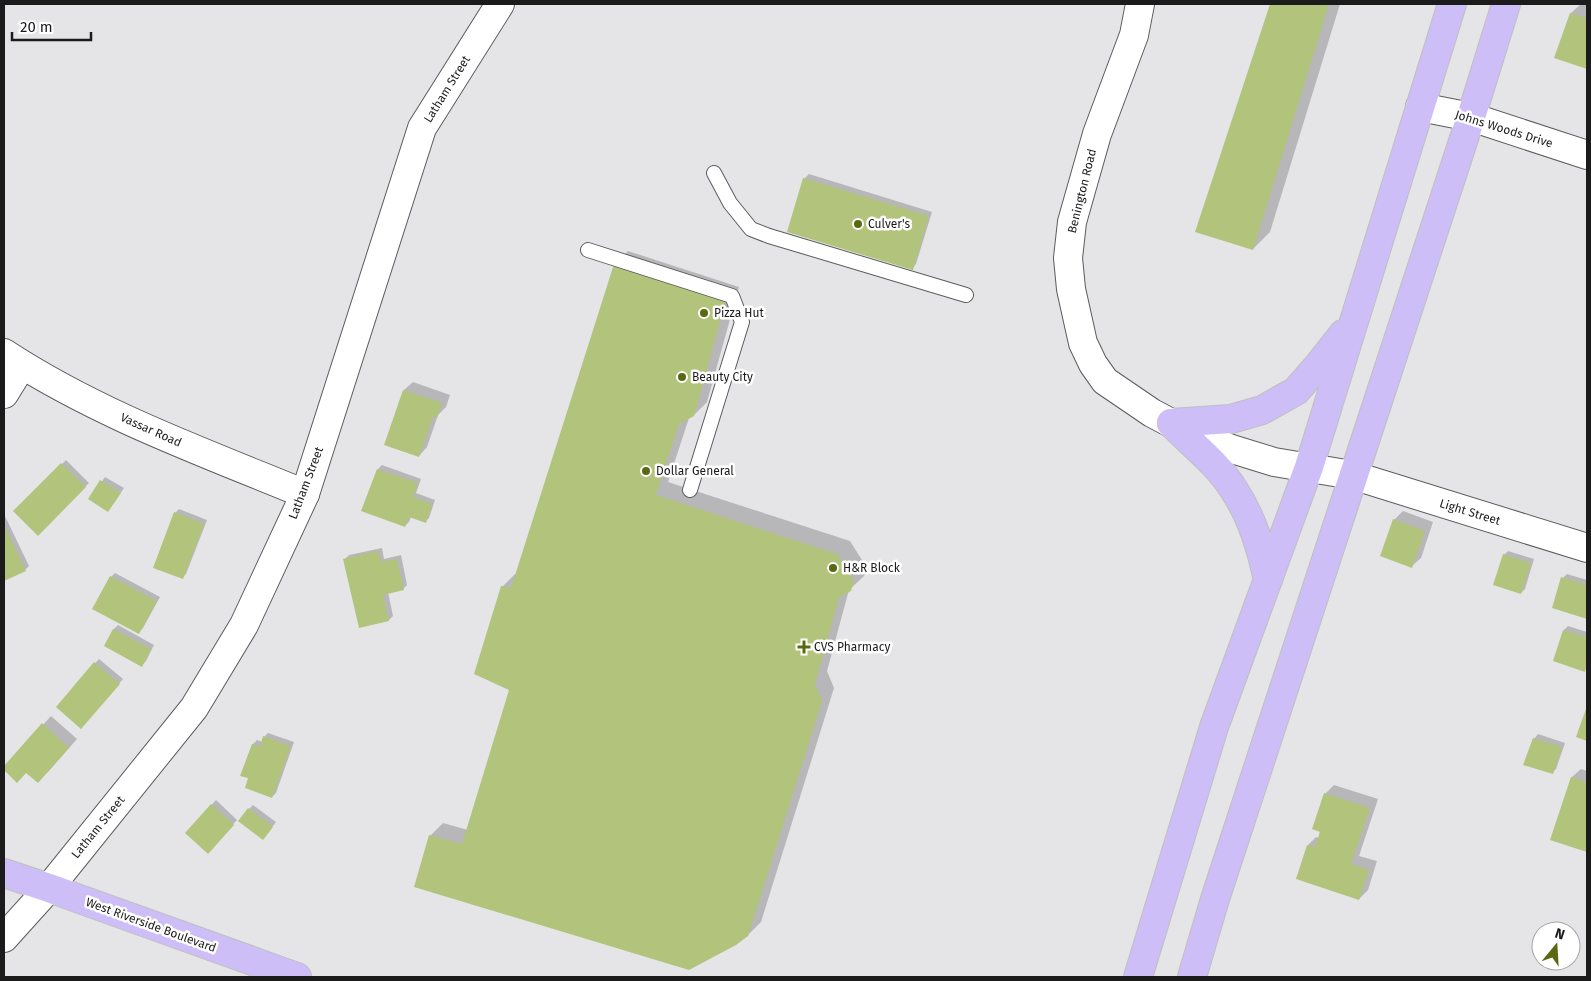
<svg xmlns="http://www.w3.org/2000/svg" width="1591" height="981" font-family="'Fira Sans',sans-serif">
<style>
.shadow{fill:#0003}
.building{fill:#b2c37b}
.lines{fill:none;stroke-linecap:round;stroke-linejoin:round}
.service-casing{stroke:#5c5c5e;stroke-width:16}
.minor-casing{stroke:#5c5c5e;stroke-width:30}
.primary-casing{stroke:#bfbfbf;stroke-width:30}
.service{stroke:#fff;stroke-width:14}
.minor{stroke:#fff;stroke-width:28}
.primary{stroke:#cebef8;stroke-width:28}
.poi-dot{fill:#596912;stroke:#fff;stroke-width:2}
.labels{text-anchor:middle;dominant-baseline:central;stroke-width:5;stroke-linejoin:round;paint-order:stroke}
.street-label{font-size:12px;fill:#1c1b1c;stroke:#fff}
.poi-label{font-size:12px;fill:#1c1b1c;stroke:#fff;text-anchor:start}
</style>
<rect width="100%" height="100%" fill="#e5e5e8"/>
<g class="shadow">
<polygon points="1271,4 1340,4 1270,232 1253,249 1197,232"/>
<polygon points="1581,4 1587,4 1587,68 1556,57 1571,13"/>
<polygon points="809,174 932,212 916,264 912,268 789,231 805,178"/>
<polygon points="628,251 739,287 707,402 694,415 689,418 668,482 850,541 867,568 864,576 849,590 827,671 834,688 761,922 748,935 430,836 443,823 468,830 511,689 502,587 515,574 517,574 615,264"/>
<polygon points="413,382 450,395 446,407 438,415 427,447 419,456 404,390"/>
<polygon points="66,460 89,483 38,534 15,511"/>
<polygon points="382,465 421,479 416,493 435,500 429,518 425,522 411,517 409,522 405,526 378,469"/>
<polygon points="105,477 124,488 108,511 90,499"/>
<polygon points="179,509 207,520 186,574 182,578 175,513"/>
<polygon points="1403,511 1433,522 1421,558 1412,566 1394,520"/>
<polygon points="4,514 29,566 25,570 4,580"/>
<polygon points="382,548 384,559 401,555 407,585 403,589 388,592 393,616 389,620 345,559 349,555"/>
<polygon points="1508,551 1534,559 1525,589 1521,593 1504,555"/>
<polygon points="115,573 160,597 143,628 139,632 94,608 111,577"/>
<polygon points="1567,574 1587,580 1587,618 1554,608 1563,578"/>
<polygon points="118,625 154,645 146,661 142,665 105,646 114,629"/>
<polygon points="1568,626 1587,632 1587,667 1584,670 1554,661 1564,630"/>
<polygon points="99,659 123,679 85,723 57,707"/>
<polygon points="51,716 77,739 47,773 27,771 17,781 4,768"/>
<polygon points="268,733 294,742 276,793 272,797 250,777 242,775 253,744 257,740 263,742 264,737"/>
<polygon points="1538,734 1565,743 1556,769 1552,773 1534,739"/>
<polygon points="1581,769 1587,771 1587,851 1552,839 1572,777"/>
<polygon points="1334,785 1378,799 1359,856 1377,861 1368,890 1359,899 1308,845 1316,837 1319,838 1325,794"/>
<polygon points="216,800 237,820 208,852 187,832"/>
<polygon points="253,805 276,822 267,834 249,809"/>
</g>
<g class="building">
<polygon points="1270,4 1329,4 1253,250 1195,232"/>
<polygon points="1570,13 1587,18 1587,69 1554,58"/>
<polygon points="803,178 929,216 913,270 787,232"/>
<polygon points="614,264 726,299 694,416 679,424 656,495 837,554 854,581 851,591 839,597 815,684 822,701 748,936 736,945 689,970 414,887 429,835 462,844 509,690 474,674 501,586 511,588"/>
<polygon points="403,390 442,403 437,418 433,416 419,457 384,445"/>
<polygon points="61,463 86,487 38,536 13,511"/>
<polygon points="377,469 418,483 413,497 432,504 426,523 409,517 405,527 361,511"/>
<polygon points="100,480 121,493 108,512 88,499"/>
<polygon points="174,512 204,524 183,579 153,568"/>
<polygon points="1393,519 1425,531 1412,568 1380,556"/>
<polygon points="4,525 26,571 4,581"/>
<polygon points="378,551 381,562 397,559 404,590 383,595 389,621 359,628 343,559"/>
<polygon points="1503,554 1531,563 1521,594 1493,585"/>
<polygon points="110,576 157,601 139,634 92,609"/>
<polygon points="1561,577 1587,585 1587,619 1552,608"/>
<polygon points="113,629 151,649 142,667 104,646"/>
<polygon points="1563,630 1587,637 1587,664 1585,672 1553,661"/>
<polygon points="94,662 120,684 81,729 56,707"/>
<polygon points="1587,706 1587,741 1576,737"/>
<polygon points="42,723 69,748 38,783 26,773 17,783 4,770 4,766"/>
<polygon points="263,736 291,746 272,798 245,788 248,778 240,776 252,744 260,747"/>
<polygon points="1533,738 1562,747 1553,774 1523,765"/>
<polygon points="1571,777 1587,782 1587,852 1550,840"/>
<polygon points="1324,793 1370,808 1351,864 1369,870 1359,900 1296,879 1307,845 1315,847 1320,832 1312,829"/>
<polygon points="211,804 234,825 208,854 185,833"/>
<polygon points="248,808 273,827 263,840 238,821"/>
</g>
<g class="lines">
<defs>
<g id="service">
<polyline points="714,173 730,203 751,229 769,236 966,295"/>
<polyline points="588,250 732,296 742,322 690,490"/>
</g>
<g id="minor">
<polyline points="1140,4 1134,35 1097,134 1072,222 1068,258 1071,289 1083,343 1093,364 1105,381 1152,413 1192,434 1232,449 1274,462 1352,475 1587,548"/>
<polyline points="1420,107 1471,117 1587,155"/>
<path d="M4 353C97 414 203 452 305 494"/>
<polyline points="4,394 22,365"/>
<polyline points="4,938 49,888 194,708 244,625 305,494 422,128 500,4"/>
</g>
<g id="primary">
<polyline points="1171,423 1231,419 1262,410 1296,391 1317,367 1343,334"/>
<path d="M1171 423C1192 444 1218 464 1234 490 1252 517 1261 548 1268 580"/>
<polyline points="4,873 49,888 297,977"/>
<polyline points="1138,977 1214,727 1309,467 1452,4"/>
<polyline points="1192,977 1215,899 1471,117 1506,4"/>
</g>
</defs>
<use href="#service" class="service-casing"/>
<use href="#minor" class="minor-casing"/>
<use href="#primary" class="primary-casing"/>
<use href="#service" class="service"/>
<use href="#minor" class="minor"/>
<use href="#primary" class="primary"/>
</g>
<g class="poi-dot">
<circle cx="858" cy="224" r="5"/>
<circle cx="704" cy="313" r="5"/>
<circle cx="682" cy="377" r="5"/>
<circle cx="646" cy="471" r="5"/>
<circle cx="833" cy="568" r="5"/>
<path d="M801.5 639.5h5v5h5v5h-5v5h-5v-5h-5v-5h5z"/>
</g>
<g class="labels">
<g class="street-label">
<text transform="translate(447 89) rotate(-58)">Latham Street</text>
<text transform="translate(1504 129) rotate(17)">Johns Woods Drive</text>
<text transform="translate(1082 191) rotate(-76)">Benington Road</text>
<text transform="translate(151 430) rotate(24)">Vassar Road</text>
<text transform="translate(306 483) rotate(-69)">Latham Street</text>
<text transform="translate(1470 512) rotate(17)">Light Street</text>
<text transform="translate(98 827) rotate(-51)">Latham Street</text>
<text transform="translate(151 925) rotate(20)">West Riverside Boulevard</text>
</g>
<g class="poi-label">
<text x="868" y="224">Culver's</text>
<text x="714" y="313">Pizza Hut</text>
<text x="692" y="377">Beauty City</text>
<text x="656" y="471">Dollar General</text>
<text x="843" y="568">H&amp;R Block</text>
<text x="814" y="647">CVS Pharmacy</text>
</g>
</g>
<rect width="1591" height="981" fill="none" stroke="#1c1b1c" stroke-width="10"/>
<g transform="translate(1556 946) rotate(18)"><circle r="24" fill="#ffffff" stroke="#a4a4a4"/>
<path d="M0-4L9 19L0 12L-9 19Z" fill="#596912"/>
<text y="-8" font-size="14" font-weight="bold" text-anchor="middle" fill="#1c1b1c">N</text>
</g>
<path d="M12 32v8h79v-8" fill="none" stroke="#1c1b1c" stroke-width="2.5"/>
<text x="20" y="32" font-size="15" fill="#1c1b1c" stroke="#ffffff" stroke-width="4" paint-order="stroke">20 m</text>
</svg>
